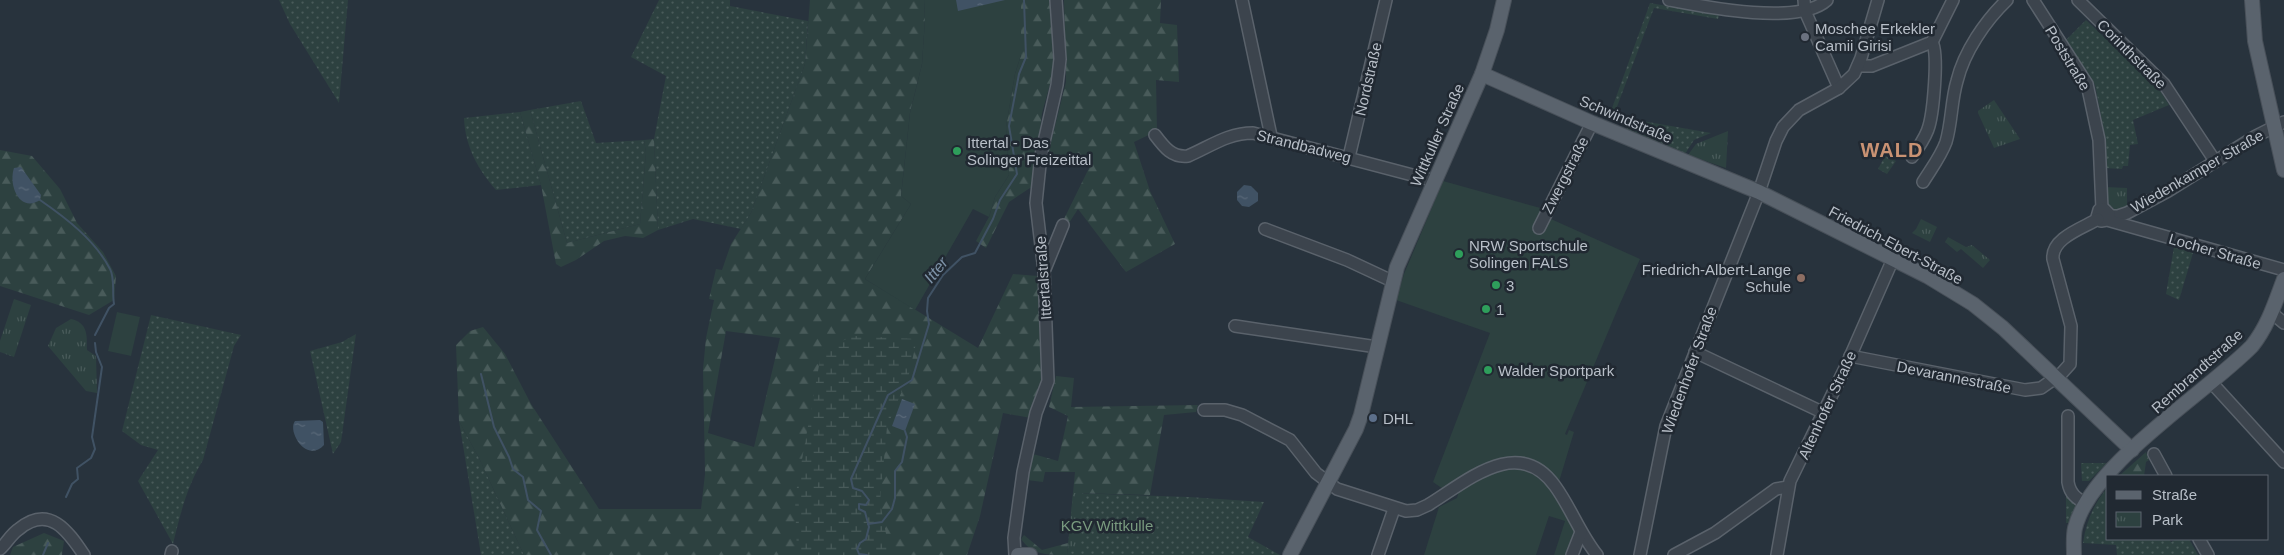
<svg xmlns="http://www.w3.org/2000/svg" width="2284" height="555" font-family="Helvetica,sans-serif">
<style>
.grass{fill:url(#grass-dots)}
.forest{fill:url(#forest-firs);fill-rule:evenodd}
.wetland{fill:url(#wetland-marsh)}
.park{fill:url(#park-tufts)}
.pitch{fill:#2d4140}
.water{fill:url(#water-ripples)}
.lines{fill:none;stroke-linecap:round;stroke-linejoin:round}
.stream{stroke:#405264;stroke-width:2}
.minor-casing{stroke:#5a626b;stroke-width:14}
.major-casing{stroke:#485059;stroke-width:16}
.minor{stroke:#3c444d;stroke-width:11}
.major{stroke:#5a636d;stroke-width:14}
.worship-dot{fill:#6b7280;stroke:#212932;stroke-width:2}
.leisure-dot{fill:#2e9e5b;stroke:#212932;stroke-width:2}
.education-dot{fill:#8d6e63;stroke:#212932;stroke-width:2}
.service-dot{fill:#5c6f8a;stroke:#212932;stroke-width:2}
.labels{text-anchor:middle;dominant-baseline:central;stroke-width:5;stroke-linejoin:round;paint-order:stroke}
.poi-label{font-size:15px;fill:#b8bfc8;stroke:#212932;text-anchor:start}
.street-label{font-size:15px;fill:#b8bfc8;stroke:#212932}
.park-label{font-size:15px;fill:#799b7f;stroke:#212932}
.water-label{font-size:16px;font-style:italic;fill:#7d92a7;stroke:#212932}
.district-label{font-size:20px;font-weight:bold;letter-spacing:1px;fill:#c99273;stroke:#212932}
</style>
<defs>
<pattern id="grass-dots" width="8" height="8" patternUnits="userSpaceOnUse" patternTransform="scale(1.25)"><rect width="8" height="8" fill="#2d4140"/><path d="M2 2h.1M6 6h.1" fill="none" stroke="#495b5a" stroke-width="1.8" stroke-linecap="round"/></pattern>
<pattern id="forest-firs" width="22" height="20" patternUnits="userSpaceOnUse" patternTransform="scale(1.25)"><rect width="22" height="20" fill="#2d4140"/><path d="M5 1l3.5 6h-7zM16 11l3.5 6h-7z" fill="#495b5a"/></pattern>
<pattern id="wetland-marsh" width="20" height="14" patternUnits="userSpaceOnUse" patternTransform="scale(1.25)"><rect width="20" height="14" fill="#2d4140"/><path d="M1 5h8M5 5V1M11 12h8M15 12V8" fill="none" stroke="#495b5a"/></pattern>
<pattern id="park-tufts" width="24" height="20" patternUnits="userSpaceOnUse" patternTransform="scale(1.25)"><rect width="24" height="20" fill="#2d4140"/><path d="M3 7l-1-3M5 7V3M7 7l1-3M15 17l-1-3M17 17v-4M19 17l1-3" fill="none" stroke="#495b5a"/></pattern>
<pattern id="water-ripples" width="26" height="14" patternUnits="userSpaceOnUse" patternTransform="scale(1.25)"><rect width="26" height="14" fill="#405264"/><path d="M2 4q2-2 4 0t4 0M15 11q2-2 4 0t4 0" fill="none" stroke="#5a6979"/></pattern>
</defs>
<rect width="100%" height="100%" fill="#28333d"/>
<g class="grass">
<polygon points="279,0 348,0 339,103 290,24"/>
<polygon points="659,0 730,0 730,6 808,21 805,64 751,213 741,229 693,219 658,230 654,139 666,76 631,57"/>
<polygon points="1650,3 1719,15 1718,19 1654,8 1615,112 1611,111"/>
<polygon points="2086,20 2159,89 2169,105 2133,120 2138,144 2130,145 2128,166 2123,166 2122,169 2104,168 2105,136 2095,85 2065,41"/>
<polygon points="581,101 596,143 644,140 646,153 640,224 567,243 530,110"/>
<path d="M520 112 541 185 496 190C478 170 465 146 464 118Z"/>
<polygon points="1631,119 1711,133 1694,140 1685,154 1626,130"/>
<polygon points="1885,156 1896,161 1887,174 1878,169"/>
<polygon points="2174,247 2193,253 2179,300 2166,294"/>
<path d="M151 315 241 335 234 346 203 460C187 486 180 515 173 544L138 481 158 450 141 445 122 431Z"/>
<polygon points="356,334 341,442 333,454 310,351 342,342"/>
<polygon points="459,421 479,458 524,555 481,555"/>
<polygon points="2081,463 2107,463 2089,481 2082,481"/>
<path d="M2108 487V539L2116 540 2169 539 2171 542 2177 539H2189L2198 555H2117L2116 545 2083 543C2086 522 2094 503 2108 487Z"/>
<polygon points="1073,493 1189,497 1264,502 1248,537 1280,555 1067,555"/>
<polygon points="2068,494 2077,504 2069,523 2066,523 2066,496"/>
</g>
<g class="forest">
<path d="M810 0H924L925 19 922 64 910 113 901 196 911 204 865 279 978 348 1013 274 1038 276 1044 378 1031 418 1003 413 980 516 967 555H524L479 458 459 421 456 345 470 331 483 327 505 354 531 404 599 509H701L705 474 703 369 706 338 714 300 709 299 716 269 722 270 731 244 751 213 805 64ZM726 331 780 338 754 447 708 433Z"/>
<polygon points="1021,0 1051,0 1054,70 1042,113 1033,189 1030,188 1009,202 986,248 976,241 989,217 995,197 1009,175 1006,127 1015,74 1021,55"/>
<polygon points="1064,0 1161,0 1160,23 1177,25 1179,82 1156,80 1157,131 1134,142 1150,191 1175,244 1126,272 1078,209 1067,226 1062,223 1089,168 1091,156 1048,154 1066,82"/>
<polygon points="530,110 567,243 640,224 646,153 644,140 654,139 658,230 643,238 625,236 604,241 576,260 561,267 556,264 541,185 520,112"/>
<polygon points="0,150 32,156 60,189 77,223 103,252 116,276 114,300 89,315 0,286"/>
<polygon points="1056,376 1074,378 1071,407 1198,405 1196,412 1164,415 1150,495 1073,493 1075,472 1045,472 1043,482 1027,480 1033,454 1058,461 1068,416 1049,407"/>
<polygon points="2146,452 2149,460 2146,462 2144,476 2119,476"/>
<polygon points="44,533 64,541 62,555 10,555 13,547"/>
<path d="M1024 535 1042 550 1068 543 1067 555C1048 555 1032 555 1021 539Z"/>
</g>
<polygon class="wetland" points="854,336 917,339 909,374 887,427 880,502 890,555 797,555 795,498 822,349"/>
<g class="park">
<polygon points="1994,100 2020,139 1994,148 1978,113 1978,111"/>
<polygon points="1728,131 1726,168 1688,155 1696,144"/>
<polygon points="2105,187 2127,188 2127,207 2115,210 2105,201"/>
<polygon points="1921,219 1937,227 1930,242 1912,233 1916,229"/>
<polygon points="1948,237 1966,247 1972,245 1990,260 1983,268 1961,249 1957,252 1945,242"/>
<polygon points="14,299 31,305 14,357 0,352 0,341"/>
<path d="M71 319C88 323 87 335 87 350L96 356 97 393 86 391 48 346 56 328Z"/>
<polygon points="1073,493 1082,493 1079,552 1068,551"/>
</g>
<g class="pitch">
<polygon points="924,0 1021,0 1021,55 1015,74 1006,127 1009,175 995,197 989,217 973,209 915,310 865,279 911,204 901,196 910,113 922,64 925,19"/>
<polygon points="1443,181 1555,212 1551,219 1640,259 1619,306 1565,434 1567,435 1569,430 1574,432 1555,495 1577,530 1567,555 1554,555 1565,521 1549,516 1536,555 1424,555 1439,507 1457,498 1461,485 1443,489 1433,482 1490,333 1396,300 1404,274"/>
<polygon points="117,312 140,317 131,356 108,351"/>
</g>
<g class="water">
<polygon points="956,0 1005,0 958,11"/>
<path d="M21 167 41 195 40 200C20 213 8 186 14 168Z"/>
<polygon points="1244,185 1251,186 1258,193 1258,201 1249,207 1242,206 1237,200 1237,192"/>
<polygon points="902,399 915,404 905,431 892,426"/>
<path d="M320 420 323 422 324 445C306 464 287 431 295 421Z"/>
</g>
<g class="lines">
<g class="stream">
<path d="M40 200C66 218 95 240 110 269 115 278 112 293 114 304L109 308 95 335"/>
<polyline points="481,374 494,427 509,457 513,469 523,477 528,500 541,511 537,530 551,555"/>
<polyline points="66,497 72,484 78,479 77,468 91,458 95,449 92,437 102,367 96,352 95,343"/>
<polyline points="868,524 882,522 892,509 895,498 895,471 902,462 907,437 905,431"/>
<polyline points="43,555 48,543"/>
<polyline points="867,555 859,554 857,549 860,543 866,539 869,527 865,512 859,509 859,504 866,505 869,500 862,491 853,488 851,479 888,395 912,380 929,324 927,311 928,298 943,275 962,257 975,253 993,219 1000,200 1017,174 1009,126 1019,74 1026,57 1024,0"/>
</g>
<defs>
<g id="minor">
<polyline points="1242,0 1271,136"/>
<path d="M1669 0C1705 7 1799 26 1827 0"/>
<polyline points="1804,0 1805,11 1839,88"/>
<polyline points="2033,0 2087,84 2099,140 2102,209"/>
<polyline points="2078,0 2164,84 2215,161"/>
<polyline points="1858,66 1872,66 1932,42 1953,0"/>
<path d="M1155 135C1164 147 1172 158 1188 156 1211 146 1228 133 1253 133L1435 181"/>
<polyline points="1349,157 1386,0"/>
<path d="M1912 157C1918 147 1926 138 1929 126 1933 112 1939 54 1932 42"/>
<path d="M1923 182C1931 169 1941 156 1946 142 1952 122 1951 101 1957 81 1964 52 1985 21 2007 0"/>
<polyline points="2109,216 2118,216 2127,213 2168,191 2256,136 2284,122"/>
<polyline points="2107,220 2109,214 2104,209 2099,210 2097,217 2101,221 2107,220 2284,270"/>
<polyline points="1539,228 1592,123"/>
<polyline points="1265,229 1347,260 1392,281"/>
<polyline points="1045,269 1063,225"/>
<polyline points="2272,313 2284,323"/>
<polyline points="1235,326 1377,347"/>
<polyline points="1695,352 1824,413"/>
<path d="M1850 356 2025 390 2041 388 2061 374 2070 364 2071 326 2053 259C2051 238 2083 228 2098 219"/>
<polyline points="2211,382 2284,462"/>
<path d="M1204 410H1225L1242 415 1290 440 1316 473 1337 489 1406 511 1417 510 1428 505C1466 482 1518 434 1555 486 1571 508 1580 534 1597 555"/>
<path d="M2068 416V482C2070 494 2076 498 2086 504"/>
<polyline points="2154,454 2166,476"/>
<polyline points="2199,539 2208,555"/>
<path d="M0 549C7 543 11 534 19 529 49 504 68 531 84 555"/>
<polyline points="171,555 172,551"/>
<polyline points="1015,555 1014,538 1023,472 1036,413 1048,381 1044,271 1036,203 1041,155 1057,85 1060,59 1056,0"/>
<polyline points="1378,555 1394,509"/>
<polyline points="1572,555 1581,532"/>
<polyline points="1640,555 1666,426 1759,192 1776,141 1783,127 1799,110 1839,88 1854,74 1861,58 1878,0"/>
<polyline points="1674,555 1715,533 1776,489 1788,487"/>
<polyline points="1777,555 1790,481 1846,366 1893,259"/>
</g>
<g id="major">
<polyline points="2252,0 2255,41 2284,170"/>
<polyline points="1482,74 1592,123 1759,192 1927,276 1973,304 2003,328 2132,450"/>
<polyline points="1018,555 1030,555"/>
<polyline points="1290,555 1356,429 1361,415 1397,267 1482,74 1497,30 1504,0"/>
<path d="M2074 555C2074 546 2073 537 2075 528 2091 464 2205 394 2252 346 2268 326 2275 303 2284 279"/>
</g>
</defs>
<use href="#minor" class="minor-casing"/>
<use href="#major" class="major-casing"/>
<use href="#minor" class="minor"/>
<use href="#major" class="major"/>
</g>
<circle class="worship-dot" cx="1805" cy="37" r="5"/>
<g class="leisure-dot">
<circle cx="957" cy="151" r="5"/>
<circle cx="1459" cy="254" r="5"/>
<circle cx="1496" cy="285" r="5"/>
<circle cx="1486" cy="309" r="5"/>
<circle cx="1488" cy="370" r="5"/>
</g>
<circle class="education-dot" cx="1801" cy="278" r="5"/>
<circle class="service-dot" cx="1373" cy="418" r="5"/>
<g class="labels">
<g class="poi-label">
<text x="1815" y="28">Moschee Erkekler<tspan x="1815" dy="17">Camii Girisi</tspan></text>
<text x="967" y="142">Ittertal - Das<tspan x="967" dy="17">Solinger Freizeittal</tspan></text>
<text x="1469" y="245">NRW Sportschule<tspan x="1469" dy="17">Solingen FALS</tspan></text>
<text x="1791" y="269" text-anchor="end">Friedrich-Albert-Lange<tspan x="1791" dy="17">Schule</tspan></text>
<text x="1506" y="285">3</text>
<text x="1496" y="309">1</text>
<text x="1498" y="370">Walder Sportpark</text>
<text x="1383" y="418">DHL</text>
</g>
<g class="street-label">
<text transform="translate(2132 54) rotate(45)">Corinthstraße</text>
<text transform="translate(2068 58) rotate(59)">Poststraße</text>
<text transform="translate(1368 79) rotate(-77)">Nordstraße</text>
<text transform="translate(1626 119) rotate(23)">Schwindstraße</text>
<text transform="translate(1437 135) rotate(-66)">Wittkuller Straße</text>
<text transform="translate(1304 146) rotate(14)">Strandbadweg</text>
<text transform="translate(2197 171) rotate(-30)">Wiedenkamper Straße</text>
<text transform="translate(1565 175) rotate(-63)">Zwergstraße</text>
<text transform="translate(1896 245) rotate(28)">Friedrich-Ebert-Straße</text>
<text transform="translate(2215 251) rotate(16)">Locher Straße</text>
<text transform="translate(1043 278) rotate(-94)">Ittertalstraße</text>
<text transform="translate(1689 370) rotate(-70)">Wiedenhofer Straße</text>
<text transform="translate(2197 371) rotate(-42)">Rembrandtstraße</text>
<text transform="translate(1954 377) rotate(11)">Devarannestraße</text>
<text transform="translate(1827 405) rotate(-65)">Altenhofer Straße</text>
</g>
<g class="park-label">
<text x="1107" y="525">KGV Wittkulle</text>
</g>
<g class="water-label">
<text transform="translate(936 270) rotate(-51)">Itter</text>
</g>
<g class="district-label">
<text x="1892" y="150">WALD</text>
</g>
</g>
<rect x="2106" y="475" width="162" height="65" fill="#212932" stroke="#5d656e"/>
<rect x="2116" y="491" width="25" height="8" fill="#5a636d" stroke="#5d656e"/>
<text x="2152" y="500" font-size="15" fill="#b8bfc8">Straße</text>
<rect x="2116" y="512" width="25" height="15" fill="url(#park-tufts)" stroke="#5d656e"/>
<text x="2152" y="525" font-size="15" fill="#b8bfc8">Park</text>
</svg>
